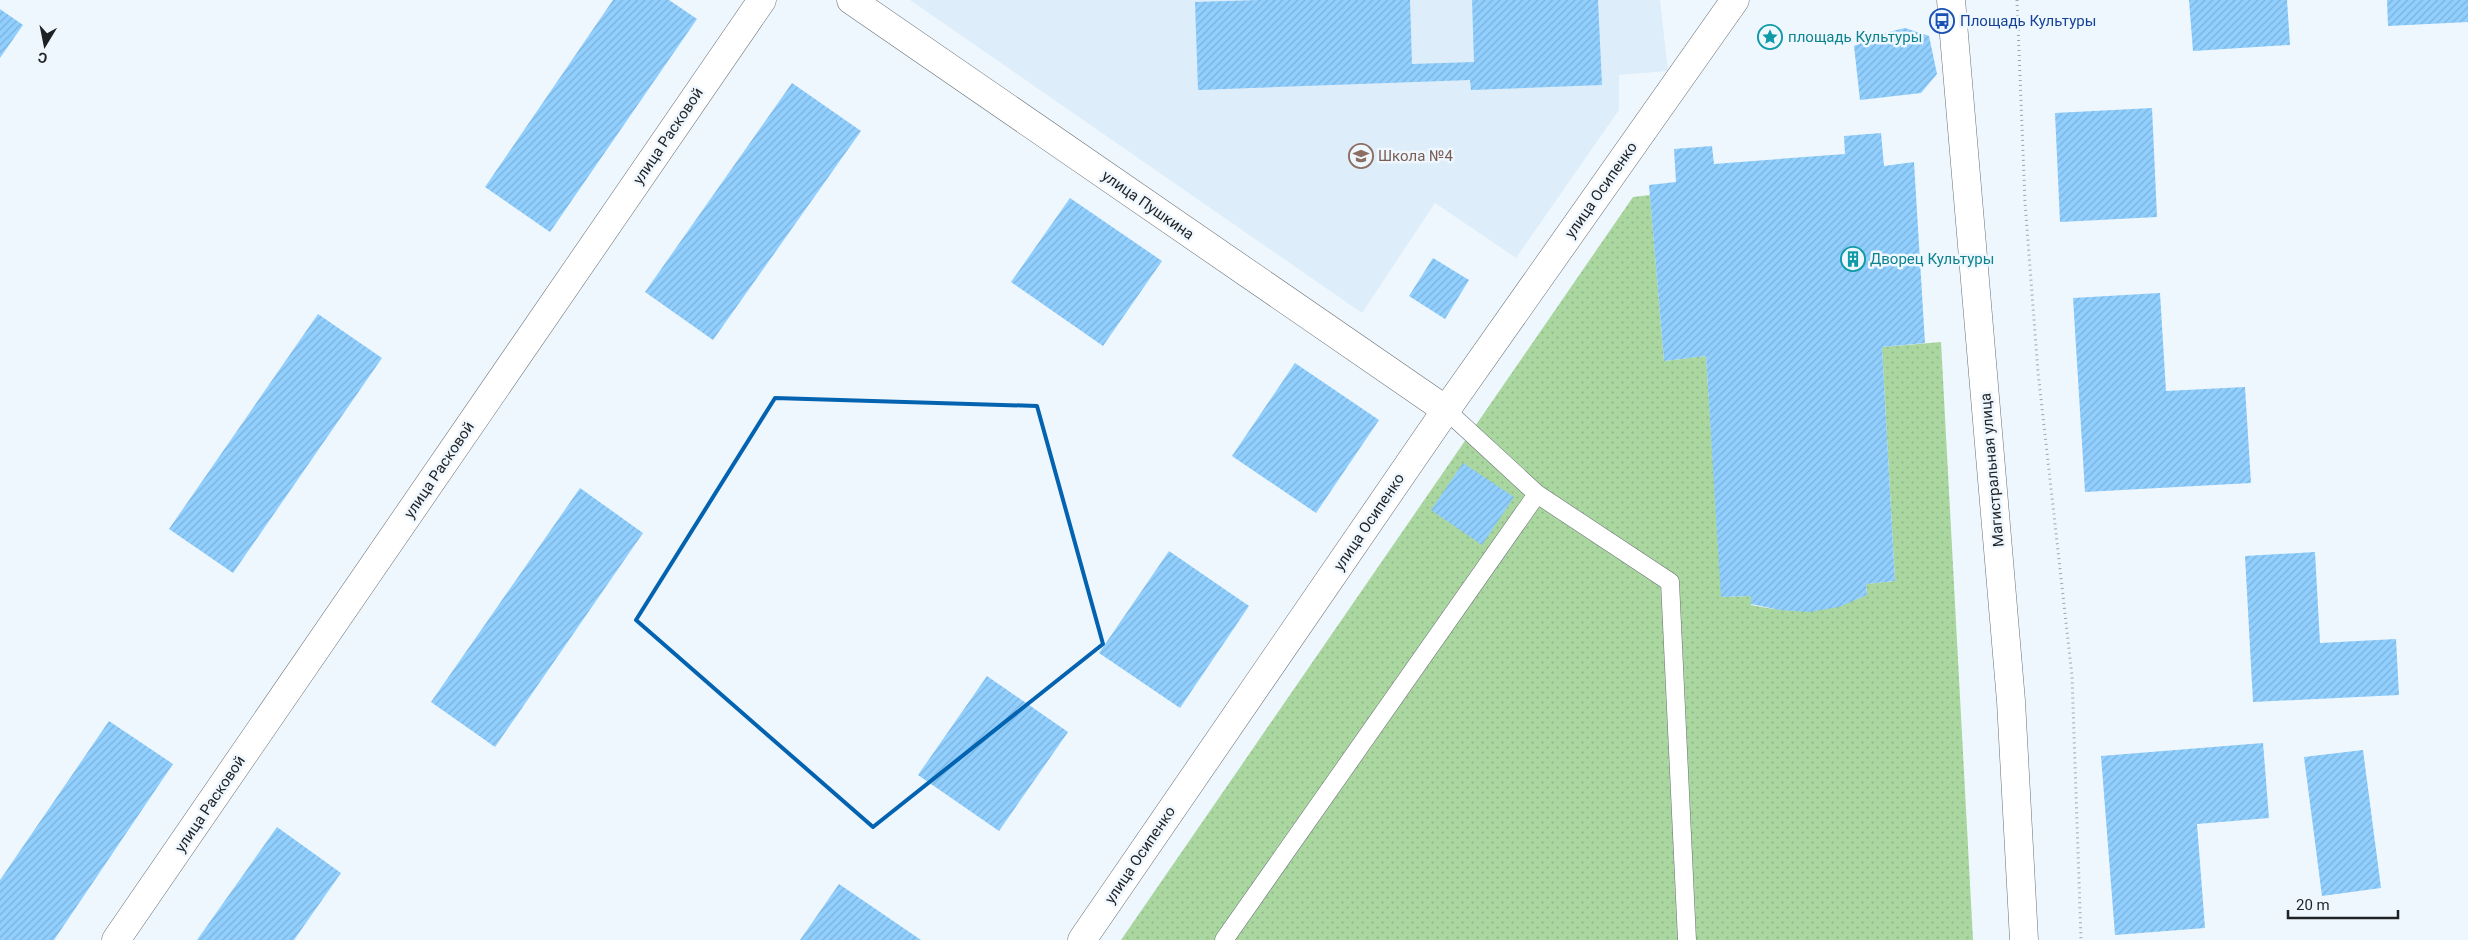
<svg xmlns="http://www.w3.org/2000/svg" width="2468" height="940" font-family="Roboto,sans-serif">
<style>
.built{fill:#ddedf9}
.grass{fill:url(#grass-dots)}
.building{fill:url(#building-hatch)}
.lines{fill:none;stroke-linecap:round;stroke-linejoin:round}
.lane-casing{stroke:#687075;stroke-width:19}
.street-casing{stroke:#687075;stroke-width:29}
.primary-casing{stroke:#687075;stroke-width:29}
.path{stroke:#9fa5ab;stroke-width:3;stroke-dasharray:1 4;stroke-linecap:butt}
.lane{stroke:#fff;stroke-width:18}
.street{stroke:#fff;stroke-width:28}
.primary{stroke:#fff;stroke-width:28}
.marked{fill:none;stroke:#0363b0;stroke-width:4;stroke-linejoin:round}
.labels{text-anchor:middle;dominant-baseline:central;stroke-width:5;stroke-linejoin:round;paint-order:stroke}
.transit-label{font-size:15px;fill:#164399;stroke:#eff7fe;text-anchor:start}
.culture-label{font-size:15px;fill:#0d838f;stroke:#eff7fe;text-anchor:start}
.street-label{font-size:15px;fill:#1f2225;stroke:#eff7fe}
.education-label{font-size:15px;fill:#785e54;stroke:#eff7fe;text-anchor:start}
</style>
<defs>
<pattern id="grass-dots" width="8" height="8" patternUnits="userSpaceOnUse" patternTransform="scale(1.25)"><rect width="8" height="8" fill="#aad69f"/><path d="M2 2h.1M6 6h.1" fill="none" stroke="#92b789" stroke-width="1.8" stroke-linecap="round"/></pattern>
<pattern id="building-hatch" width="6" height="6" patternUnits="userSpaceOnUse" patternTransform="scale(1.25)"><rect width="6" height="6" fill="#90cffe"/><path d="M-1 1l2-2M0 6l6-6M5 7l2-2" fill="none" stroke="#7cb1da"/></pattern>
</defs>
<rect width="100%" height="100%" fill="#eff7fe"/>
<polygon class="built" points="910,0 1660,0 1668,71 1619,75 1619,110 1516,258 1435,203 1362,313"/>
<path class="grass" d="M1650 195 1664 361 1706 356 1722 597 1751 596V605C1799 614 1821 614 1867 595L1866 584 1895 581 1882 347 1941 342 1973 940H1121L1633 197Z"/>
<g class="building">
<polygon points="613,0 669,0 697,19 550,232 485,187"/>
<polygon points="1260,0 1410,0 1412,64 1474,62 1472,0 1598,0 1602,85 1471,90 1470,80 1198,90 1195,2"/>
<polygon points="2189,0 2287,0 2290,45 2193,51"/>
<polygon points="2387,0 2468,0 2468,22 2388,26"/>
<polygon points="0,9 23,25 0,58"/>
<polygon points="1905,28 1929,36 1937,74 1921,93 1860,100 1854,46 1876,35"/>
<polygon points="792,83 861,131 713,340 645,292"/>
<polygon points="2152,108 2157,217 2060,222 2055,113"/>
<polygon points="1881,133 1884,166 1914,162 1925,343 1882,347 1895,581 1866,584 1867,595 1839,607 1809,612 1780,610 1751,604 1751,596 1721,597 1706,356 1664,361 1649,185 1676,182 1674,149 1712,146 1714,164 1845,154 1844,136"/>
<polygon points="1070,198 1162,261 1103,346 1011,282"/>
<polygon points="1433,258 1469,280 1445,319 1409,296"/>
<polygon points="2160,293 2166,391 2245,387 2251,483 2085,492 2073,298"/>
<polygon points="318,314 382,358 233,573 169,529"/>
<polygon points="1295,363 1379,420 1316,513 1232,456"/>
<polygon points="1463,463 1514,497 1482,545 1431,510"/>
<polygon points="580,488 643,533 495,747 431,702"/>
<polygon points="1169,551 1249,606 1180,708 1099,653"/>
<polygon points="2315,552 2320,643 2396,639 2399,695 2253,702 2245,556"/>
<polygon points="987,676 1068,732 999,831 918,775"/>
<polygon points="109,721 173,764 54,940 0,940 0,880"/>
<polygon points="2263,743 2269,818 2197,824 2205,928 2115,935 2101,756"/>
<polygon points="2363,750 2381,888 2322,896 2304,757"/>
<polygon points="277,827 341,873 294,940 197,940"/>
<polygon points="839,884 921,940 800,940"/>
</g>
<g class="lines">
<defs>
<g id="lane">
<polyline points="1446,410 1537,494 1670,582 1687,940"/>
<polyline points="1224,940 1537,494"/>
</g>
<g id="street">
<polyline points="851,0 1446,410"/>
<polyline points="116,940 762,0"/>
<polyline points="1082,940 1446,410 1735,0"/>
</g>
<polyline id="primary" points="1951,0 2011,701 2024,940"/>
</defs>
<use href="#lane" class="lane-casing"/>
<use href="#street" class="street-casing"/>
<use href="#primary" class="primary-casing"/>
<polyline class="path" points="2017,0 2025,202 2038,372 2072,676 2081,940"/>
<use href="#lane" class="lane"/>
<use href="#street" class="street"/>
<use href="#primary" class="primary"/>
</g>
<path class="marked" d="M775 398 1037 406 1103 644 873 827 636 620Z"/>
<defs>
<symbol id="bus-ring" viewBox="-11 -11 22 22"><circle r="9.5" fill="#eff7fe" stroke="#1a4fb4" stroke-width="1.5"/><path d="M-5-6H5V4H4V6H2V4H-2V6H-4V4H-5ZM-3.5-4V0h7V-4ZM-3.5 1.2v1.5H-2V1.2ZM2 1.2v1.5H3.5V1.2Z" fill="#1a4fb4"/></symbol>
<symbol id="sight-ring" viewBox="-11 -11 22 22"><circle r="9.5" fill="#eff7fe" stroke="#0f9aa8" stroke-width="1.5"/><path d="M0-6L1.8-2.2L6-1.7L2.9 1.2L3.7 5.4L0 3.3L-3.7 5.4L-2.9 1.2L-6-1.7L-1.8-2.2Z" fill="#0f9aa8"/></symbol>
<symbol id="school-ring" viewBox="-11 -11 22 22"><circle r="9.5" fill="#eff7fe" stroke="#8d6e63" stroke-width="1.5"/><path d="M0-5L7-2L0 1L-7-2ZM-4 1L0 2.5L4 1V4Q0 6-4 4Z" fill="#8d6e63"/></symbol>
<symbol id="building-ring" viewBox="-11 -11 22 22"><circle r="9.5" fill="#eff7fe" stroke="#0f9aa8" stroke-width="1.5"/><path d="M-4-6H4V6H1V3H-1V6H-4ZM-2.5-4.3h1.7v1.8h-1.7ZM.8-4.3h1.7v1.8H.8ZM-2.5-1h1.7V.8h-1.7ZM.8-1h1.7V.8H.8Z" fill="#0f9aa8"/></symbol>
</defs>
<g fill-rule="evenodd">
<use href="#bus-ring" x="1928" y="7" width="28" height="28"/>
<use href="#sight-ring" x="1756" y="23" width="28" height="28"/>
<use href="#school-ring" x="1347" y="142" width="28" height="28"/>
<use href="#building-ring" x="1839" y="245" width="28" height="28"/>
</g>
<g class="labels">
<g class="transit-label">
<text x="1960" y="21">Площадь Культуры</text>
</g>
<g class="culture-label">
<text x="1788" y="37">площадь Культуры</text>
<text x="1870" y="259">Дворец Культуры</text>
</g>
<g class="street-label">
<text transform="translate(668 136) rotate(-56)">улица Расковой</text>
<text transform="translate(1601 190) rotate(-55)">улица Осипенко</text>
<text transform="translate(1148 205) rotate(35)">улица Пушкина</text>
<text transform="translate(439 470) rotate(-56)">улица Расковой</text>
<text transform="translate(1992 470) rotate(-95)">Магистральная улица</text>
<text transform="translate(1369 522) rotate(-56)">улица Осипенко</text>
<text transform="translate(210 804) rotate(-56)">улица Расковой</text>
<text transform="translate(1140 855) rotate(-56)">улица Осипенко</text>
</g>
<g class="education-label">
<text x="1378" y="156">Школа №4</text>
</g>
</g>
<g transform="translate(45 45) rotate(190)" stroke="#eff7fe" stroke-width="4" paint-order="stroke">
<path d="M0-4L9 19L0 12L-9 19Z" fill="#1f2225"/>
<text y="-8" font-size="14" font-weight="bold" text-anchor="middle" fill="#1f2225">С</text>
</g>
<path d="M2288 910v8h110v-8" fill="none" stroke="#1f2225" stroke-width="2.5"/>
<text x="2296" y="910" font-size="15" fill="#1f2225" stroke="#eff7fe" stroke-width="4" paint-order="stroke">20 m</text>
</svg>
